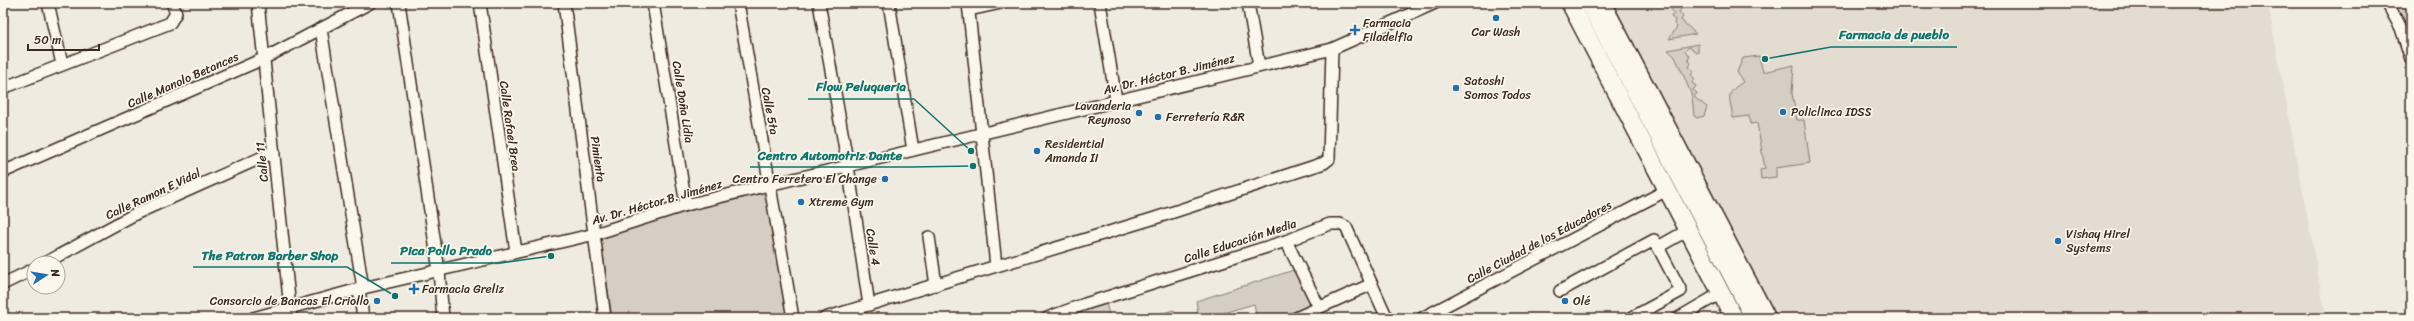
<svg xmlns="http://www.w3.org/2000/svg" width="2414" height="321" font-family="Sriracha,sans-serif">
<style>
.built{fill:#e2dcd1}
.green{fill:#d5cec3;stroke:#887c70}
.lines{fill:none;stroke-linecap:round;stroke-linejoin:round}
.street-casing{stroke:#3b2a1e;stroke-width:14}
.secondary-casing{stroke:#3b2a1e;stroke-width:18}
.primary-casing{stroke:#3b2a1e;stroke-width:20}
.street{stroke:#fbf7ec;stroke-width:11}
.secondary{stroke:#fbf7ec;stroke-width:15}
.primary{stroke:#fbf7ec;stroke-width:17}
.poi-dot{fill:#1f6fb2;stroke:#fbf7ec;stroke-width:1.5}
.labels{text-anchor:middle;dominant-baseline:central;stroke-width:3.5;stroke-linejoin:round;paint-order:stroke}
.poi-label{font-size:12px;fill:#3b2a1e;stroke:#fbf7ec;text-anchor:start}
.street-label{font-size:12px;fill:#3b2a1e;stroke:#fbf7ec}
.leader{fill:none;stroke:#0f766e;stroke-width:1.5}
.callout-dot{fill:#0f766e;stroke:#fbf7ec;stroke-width:1.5}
.callout-label{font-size:13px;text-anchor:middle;font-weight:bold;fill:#0f766e;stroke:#fbf7ec;stroke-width:3.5;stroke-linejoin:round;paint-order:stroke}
</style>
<rect width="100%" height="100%" fill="#f0ebe0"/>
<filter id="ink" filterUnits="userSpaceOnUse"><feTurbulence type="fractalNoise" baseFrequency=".025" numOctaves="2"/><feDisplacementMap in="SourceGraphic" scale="8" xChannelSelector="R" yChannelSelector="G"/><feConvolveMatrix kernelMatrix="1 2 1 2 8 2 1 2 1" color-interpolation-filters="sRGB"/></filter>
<g filter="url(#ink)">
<polygon class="built" points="1594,3 2268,3 2326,318 1757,318"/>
<g class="green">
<polygon points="1670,3 1679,3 1677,6 1682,8 1679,12 1683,16 1681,20 1696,34 1669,39 1677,27 1674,24 1675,20 1671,17 1674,13 1671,9 1673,6"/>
<polygon points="1737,3 1781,3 1741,8"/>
<polygon points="2387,3 2411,3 2411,27 2401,28"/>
<polygon points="1698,44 1698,53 1689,47 1685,51 1690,56 1688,60 1691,63 1689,67 1694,71 1691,75 1695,79 1692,83 1696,86 1693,90 1697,93 1694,97 1707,107 1704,116 1697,118 1694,116 1692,96 1683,74 1675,57 1668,50"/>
<path d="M1759 56 1763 72 1794 65 1792 93 1797 120H1804L1810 163 1776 168V177L1761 179 1760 170 1765 169 1757 123 1750 124 1749 116 1733 118C1730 97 1724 94 1743 82L1737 72 1743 58Z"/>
<polygon points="765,192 793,318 612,318 600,232"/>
<polygon points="1294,270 1311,303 1287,318 1257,318 1254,304 1206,318 1144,318 1174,310 1177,318 1198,313 1196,301"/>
<polygon points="1106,303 1110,318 1064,318"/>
</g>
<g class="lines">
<defs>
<g id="street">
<polyline points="48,3 62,64"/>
<polyline points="258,3 291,318"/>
<polyline points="399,3 439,271 443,318"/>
<polyline points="480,3 516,252"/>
<polyline points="564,3 605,318"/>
<polyline points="653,3 686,205"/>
<polyline points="738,3 793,318"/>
<polyline points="819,3 848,166 869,305"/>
<polyline points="889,3 913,150"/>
<polyline points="968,3 996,266"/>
<polyline points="1100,3 1116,100"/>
<polyline points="1248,3 1259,66"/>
<polyline points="2387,3 2401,28 2411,59"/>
<polyline points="969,10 1001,3"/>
<polyline points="321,29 363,288"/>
<polyline points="3,88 170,23 176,13 172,3"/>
<polyline points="3,172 263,59 370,3"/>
<polyline points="929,237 936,285"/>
<polyline points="1286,241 1319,307"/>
<polyline points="45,263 137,213 274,152"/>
<polyline points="3,284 34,269"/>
<polyline points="359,289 363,318"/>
<polyline points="1560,291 1654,240 1658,247"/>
<polyline points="253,318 359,289 595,234 686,205 1332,49 1435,3"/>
<polyline points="825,318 1152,219 1324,163 1329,159 1332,49"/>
<polyline points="1047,318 1085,304 1286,241 1330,224 1340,224 1346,227 1387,318"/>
<polyline points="1296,318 1372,284"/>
<polyline points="1422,318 1667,190"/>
<polyline points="1631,318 1681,291 1658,247 1688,230"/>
<polyline points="1678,318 1721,293"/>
</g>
<polyline id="secondary" points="1603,3 1768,318"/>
<g id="primary">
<polyline points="1570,3 1734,318"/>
<polyline points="1589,3 1754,318"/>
</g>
</defs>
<use href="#street" class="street-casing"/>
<use href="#secondary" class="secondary-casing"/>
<use href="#primary" class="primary-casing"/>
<use href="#street" class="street"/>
<use href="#secondary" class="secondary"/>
<use href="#primary" class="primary"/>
</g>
</g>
<g class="poi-dot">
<circle cx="1496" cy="18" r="4"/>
<path d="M1353 24h4v4h4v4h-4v4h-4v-4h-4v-4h4z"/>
<circle cx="1456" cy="88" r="4"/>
<circle cx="1783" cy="112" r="4"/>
<circle cx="1139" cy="113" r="4"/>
<circle cx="1158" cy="117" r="4"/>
<circle cx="1037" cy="151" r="4"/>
<circle cx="885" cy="179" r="4"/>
<circle cx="801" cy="202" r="4"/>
<circle cx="2058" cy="241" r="4"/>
<path d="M412 283h4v4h4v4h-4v4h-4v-4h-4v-4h4z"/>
<circle cx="377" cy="301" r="4"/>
<circle cx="1565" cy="301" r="4"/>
</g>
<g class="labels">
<g class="poi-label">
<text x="1363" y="23">Farmacia<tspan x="1363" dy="14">Filadelfia</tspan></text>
<text x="1496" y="32" text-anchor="middle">Car Wash</text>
<text x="1464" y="81">Satoshi<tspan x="1464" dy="14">Somos Todos</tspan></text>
<text x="1131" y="106" text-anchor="end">Lavanderia<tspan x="1131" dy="14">Reynoso</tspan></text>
<text x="1791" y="112">Policlinca IDSS</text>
<text x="1166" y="117">Ferretería R&amp;R</text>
<text x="1045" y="144">Residential<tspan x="1045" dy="14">Amanda II</tspan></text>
<text x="877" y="179" text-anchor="end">Centro Ferretero El Change</text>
<text x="809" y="202">Xtreme Gym</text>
<text x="2066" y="234">Vishay Hirel<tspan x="2066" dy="14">Systems</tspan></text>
<text x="422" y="289">Farmacia Greliz</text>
<text x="369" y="301" text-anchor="end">Consorcio de Bancas El Criollo</text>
<text x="1573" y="301">Olé</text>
</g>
<g class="street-label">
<text transform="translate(1169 74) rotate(-14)">Av. Dr. Héctor B. Jiménez</text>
<text transform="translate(183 80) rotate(-24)">Calle Manolo Betances</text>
<text transform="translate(683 102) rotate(81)">Calle Doña Lidia</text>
<text transform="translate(770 111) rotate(79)">Calle 5ta</text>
<text transform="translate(510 126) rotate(82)">Calle Rafael Brea</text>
<text transform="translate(598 159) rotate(82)">Pimienta</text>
<text transform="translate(262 162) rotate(-96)">Calle 11</text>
<text transform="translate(153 194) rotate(-25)">Calle Ramon E Vidal</text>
<text transform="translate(657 202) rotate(-16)">Av. Dr. Héctor B. Jiménez</text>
<text transform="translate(1240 241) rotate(-18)">Calle Educación Media</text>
<text transform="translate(1539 242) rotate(-28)">Calle Ciudad de los Educadores</text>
<text transform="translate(873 247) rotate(81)">Calle 4</text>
</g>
</g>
<path class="leader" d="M1765 59L1831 47H1957M971 151L914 99H808M973 166L910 167H750M551 256L500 263H391M395 296L347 267H193"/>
<g class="callout-dot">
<circle cx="1765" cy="59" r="4"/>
<circle cx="971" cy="151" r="4"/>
<circle cx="973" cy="166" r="4"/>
<circle cx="551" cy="256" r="4"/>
<circle cx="395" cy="296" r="4"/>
</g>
<g class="callout-label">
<text x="1894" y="39">Farmacia de pueblo</text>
<text x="861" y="91">Flow Peluqueria</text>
<text x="830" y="160">Centro Automotriz Dante</text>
<text x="446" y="255">Pica Pollo Prado</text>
<text x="270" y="260">The Patron Barber Shop</text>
</g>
<rect width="2414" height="321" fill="none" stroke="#fbf7ec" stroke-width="16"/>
<rect x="8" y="8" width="2398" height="305" fill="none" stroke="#3b2a1e" stroke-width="1.5" filter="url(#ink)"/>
<g transform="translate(46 275) rotate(78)"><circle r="19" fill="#fbf7ec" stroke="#aea59a"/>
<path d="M0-3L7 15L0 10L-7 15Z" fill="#1f6fb2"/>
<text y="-6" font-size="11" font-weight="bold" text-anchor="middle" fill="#3b2a1e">N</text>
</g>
<path d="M28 44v6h71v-6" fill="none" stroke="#3b2a1e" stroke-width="2"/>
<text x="34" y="44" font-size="12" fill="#3b2a1e" stroke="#fbf7ec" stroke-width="3" paint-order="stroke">50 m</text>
</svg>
